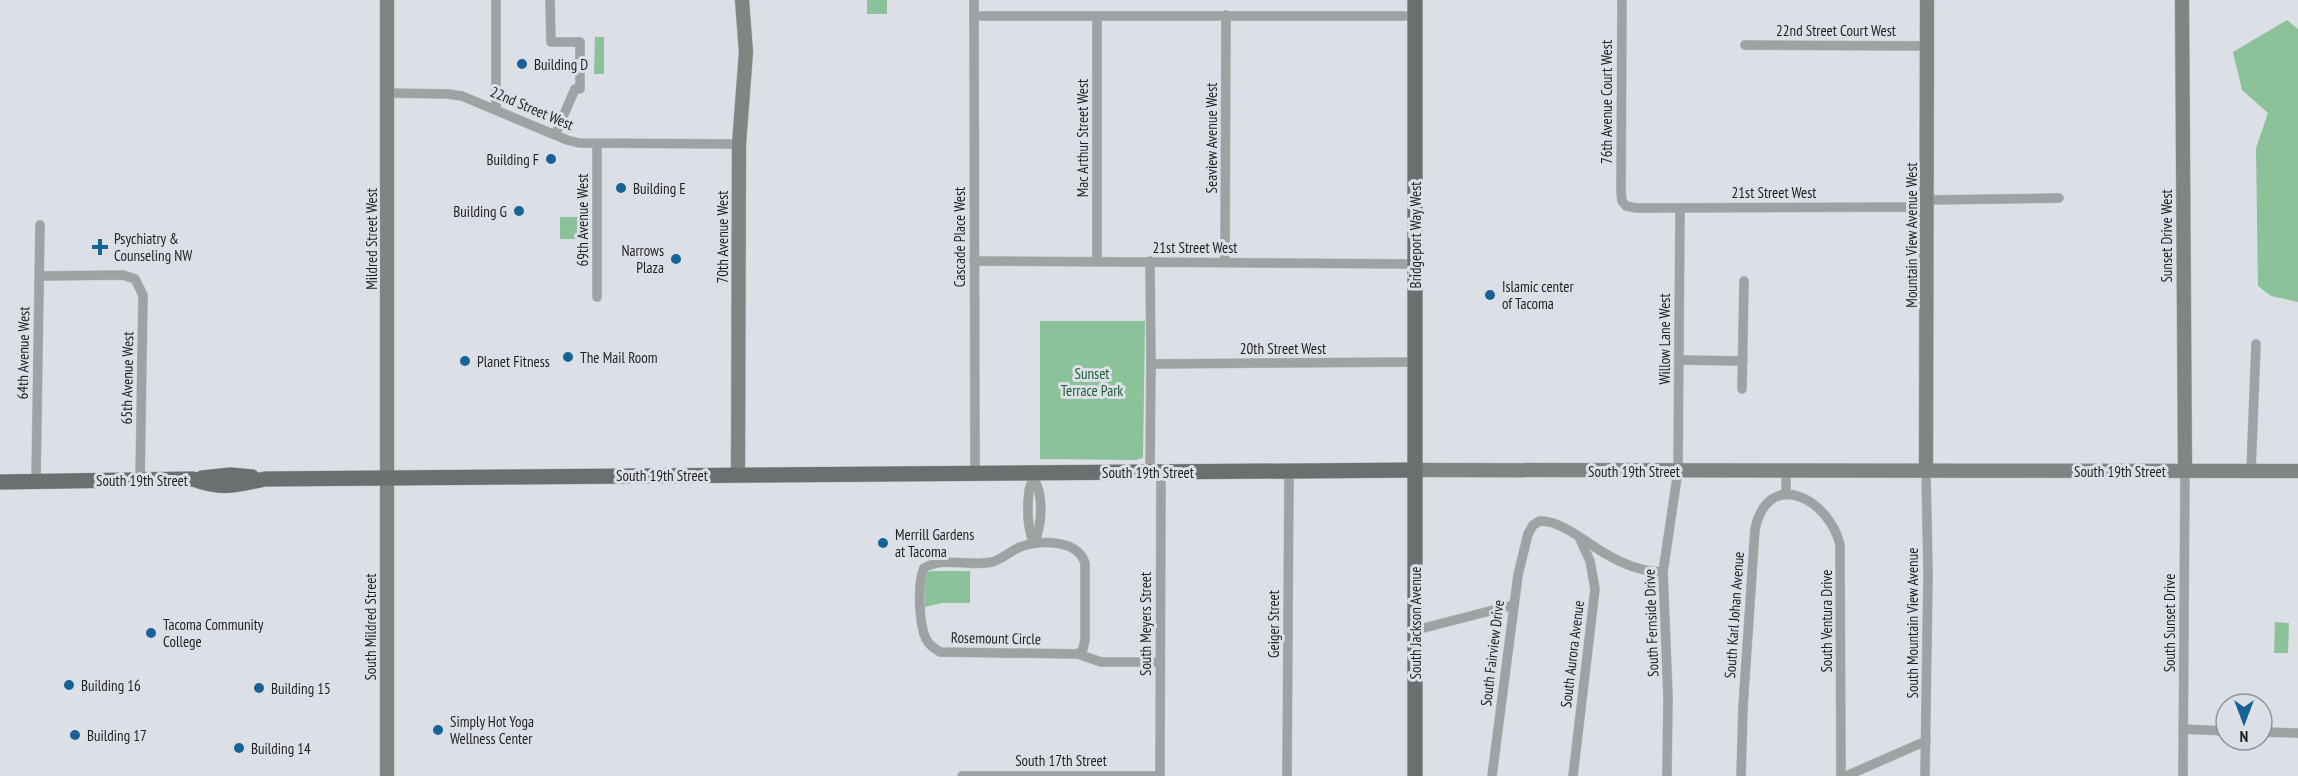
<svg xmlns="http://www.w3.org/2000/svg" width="2298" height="776" font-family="'PT Sans Narrow',sans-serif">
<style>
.green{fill:#8bc29a}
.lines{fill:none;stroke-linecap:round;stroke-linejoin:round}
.street-casing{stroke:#babdc2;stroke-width:10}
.secondary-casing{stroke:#babdc2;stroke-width:15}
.primary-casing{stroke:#babdc2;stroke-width:16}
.street{stroke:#9fa2a2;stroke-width:9}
.secondary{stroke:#808584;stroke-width:14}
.primary{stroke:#6a706f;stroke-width:15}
.poi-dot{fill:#176296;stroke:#dcdfe5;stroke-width:2}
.labels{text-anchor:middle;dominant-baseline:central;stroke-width:6;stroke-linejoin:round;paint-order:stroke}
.street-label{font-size:15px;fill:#1f2022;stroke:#dcdfe5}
.poi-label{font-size:15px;fill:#1f2022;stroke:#dcdfe5;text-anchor:start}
.park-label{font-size:15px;fill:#1d5f36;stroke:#dcdfe5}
</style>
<rect width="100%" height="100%" fill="#dcdfe5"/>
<g class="green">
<rect x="867" y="0" width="20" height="14"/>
<polygon points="2287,20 2298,29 2298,302 2271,296 2258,286 2256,148 2268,113 2242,90 2233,52"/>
<polygon points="595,37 604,37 604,74 594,74"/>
<polygon points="560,217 582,217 581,239 560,239"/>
<polygon points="1040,321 1145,321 1143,458 1136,460 1040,459"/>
<polygon points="930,571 970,571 970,603 942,603 925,607 924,583 927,573"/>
<polygon points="2275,622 2289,623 2288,653 2274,653"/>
</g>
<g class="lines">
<defs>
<g id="street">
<polyline points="550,0 551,42 580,42 580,89 575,89 555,135"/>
<polyline points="974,0 975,473"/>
<polyline points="1622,0 1621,191 1622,201 1626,206 1636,208 1927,207"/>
<polyline points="974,16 1415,16"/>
<polyline points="1745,45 1928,46"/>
<polyline points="386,93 448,94 462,96 567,140 579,143 739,144"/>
<polyline points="496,110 496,0"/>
<polyline points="1927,200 2059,198"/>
<polyline points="974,261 1415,264"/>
<polyline points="1097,261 1097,16"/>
<polyline points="1150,261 1151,364 1150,472"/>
<polyline points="1225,262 1226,15"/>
<polyline points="40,276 123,275 135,279 143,295 140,480"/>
<polyline points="597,297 597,144"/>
<polyline points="1679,360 1743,361"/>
<polyline points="1151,364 1415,362"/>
<polyline points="1742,389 1744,281"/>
<polyline points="1786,471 1786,493"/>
<polyline points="2251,471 2256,344"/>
<path d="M1034 473C1034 480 1030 484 1029 491 1027 508 1027 528 1034 543"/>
<path d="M1034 479C1044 496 1042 526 1034 543"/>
<polyline points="36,481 40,225"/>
<polyline points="1416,630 1513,605"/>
<path d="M1078 654 1083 649 1085 640V563C1077 539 1041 540 1020 547 1010 551 1003 559 992 562 970 567 944 556 924 568 917 583 919 624 926 639 929 645 935 649 940 652L1078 654 1101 662H1160"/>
<polyline points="2183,729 2226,731"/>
<polyline points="2262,732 2298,733"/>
<polyline points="962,776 1160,776 1161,472"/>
<polyline points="1287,776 1289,472"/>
<path d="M1492 776 1518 575 1528 534 1533 525 1540 521C1561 520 1588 544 1606 554 1623 564 1644 572 1663 572"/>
<polyline points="1573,776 1595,589 1590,561 1580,539"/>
<polyline points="1667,776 1668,697 1663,572 1678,471 1680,208"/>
<path d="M1741 776 1743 707 1755 529C1769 466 1830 500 1840 545L1841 776"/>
<polyline points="1846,776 1926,741"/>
<polyline points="1925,776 1928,574 1926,471"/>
<polyline points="2183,776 2185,471"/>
</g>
<g id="secondary">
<polyline points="2182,0 2185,471"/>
<polyline points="1415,470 2298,471"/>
<polyline points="1926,471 1927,0"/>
<polyline points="738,475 739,144 746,52 742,0"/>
<polyline points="387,776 387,0"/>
</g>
<g id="primary">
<polyline points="1415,0 1415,776"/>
<polyline points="202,478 230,475 252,477"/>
<path d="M0 482 193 479C223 490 235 485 265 479L1415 470"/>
</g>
</defs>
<use href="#street" class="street-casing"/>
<use href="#secondary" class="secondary-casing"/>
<use href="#primary" class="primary-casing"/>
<use href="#street" class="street"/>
<use href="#secondary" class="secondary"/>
<use href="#primary" class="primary"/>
</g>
<g class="poi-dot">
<circle cx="522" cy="64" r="6"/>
<circle cx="551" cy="159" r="6"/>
<circle cx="621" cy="188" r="6"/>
<circle cx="519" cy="211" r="6"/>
<path d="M97 238h6v6h6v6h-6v6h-6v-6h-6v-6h6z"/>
<circle cx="676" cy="259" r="6"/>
<circle cx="1490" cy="295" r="6"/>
<circle cx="568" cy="357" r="6"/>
<circle cx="465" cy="361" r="6"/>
<circle cx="883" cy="543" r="6"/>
<circle cx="151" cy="633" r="6"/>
<circle cx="69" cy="685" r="6"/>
<circle cx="259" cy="688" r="6"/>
<circle cx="438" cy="730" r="6"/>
<circle cx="75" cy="735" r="6"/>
<circle cx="239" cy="748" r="6"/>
</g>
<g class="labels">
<g class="street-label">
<text x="1836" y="30">22nd Street Court West</text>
<text transform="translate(1606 102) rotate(-90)">76th Avenue Court West</text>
<text transform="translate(532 108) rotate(23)">22nd Street West</text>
<text transform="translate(1082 138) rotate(-90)">Mac Arthur Street West</text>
<text transform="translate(1211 138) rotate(-90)">Seaview Avenue West</text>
<text x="1774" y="192">21st Street West</text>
<text transform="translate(582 220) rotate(-90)">69th Avenue West</text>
<text transform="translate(1415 235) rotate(-90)">Bridgeport Way West</text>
<text transform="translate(1911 235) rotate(-90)">Mountain View Avenue West</text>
<text transform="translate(2166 236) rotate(-90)">Sunset Drive West</text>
<text transform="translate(722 237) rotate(-90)">70th Avenue West</text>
<text transform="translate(959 237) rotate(-90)">Cascade Place West</text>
<text transform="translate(371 239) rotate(-90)">Mildred Street West</text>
<text x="1195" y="247">21st Street West</text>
<text transform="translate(1664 339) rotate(-90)">Willow Lane West</text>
<text x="1283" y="348">20th Street West</text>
<text transform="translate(23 353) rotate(-89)">64th Avenue West</text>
<text transform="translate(127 378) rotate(-89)">65th Avenue West</text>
<text x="1634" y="471">South 19th Street</text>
<text x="2120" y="471">South 19th Street</text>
<text x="1148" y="472">South 19th Street</text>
<text x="662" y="475">South 19th Street</text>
<text x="142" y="480">South 19th Street</text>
<text transform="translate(1734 615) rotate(-86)">South Karl Johan Avenue</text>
<text transform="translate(1826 621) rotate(-90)">South Ventura Drive</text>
<text transform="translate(1415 623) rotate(-90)">South Jackson Avenue</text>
<text transform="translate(1651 623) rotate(-92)">South Fernside Drive</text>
<text transform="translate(1912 623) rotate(-90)">South Mountain View Avenue</text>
<text transform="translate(2169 623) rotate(-90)">South Sunset Drive</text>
<text transform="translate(1145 624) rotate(-90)">South Meyers Street</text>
<text transform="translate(1273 624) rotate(-90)">Geiger Street</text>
<text transform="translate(370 627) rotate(-90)">South Mildred Street</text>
<text transform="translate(996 638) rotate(1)">Rosemount Circle</text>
<text transform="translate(1492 653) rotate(-83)">South Fairview Drive</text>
<text transform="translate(1572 654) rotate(-83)">South Aurora Avenue</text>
<text x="1061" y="760">South 17th Street</text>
</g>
<g class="poi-label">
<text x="534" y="64">Building D</text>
<text x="539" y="159" text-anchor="end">Building F</text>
<text x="633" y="188">Building E</text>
<text x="507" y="211" text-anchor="end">Building G</text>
<text x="114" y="238">Psychiatry &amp;<tspan x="114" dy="17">Counseling NW</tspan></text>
<text x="664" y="250" text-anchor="end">Narrows<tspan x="664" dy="17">Plaza</tspan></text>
<text x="1502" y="286">Islamic center<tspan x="1502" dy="17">of Tacoma</tspan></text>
<text x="580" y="357">The Mail Room</text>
<text x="477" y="361">Planet Fitness</text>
<text x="895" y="534">Merrill Gardens<tspan x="895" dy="17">at Tacoma</tspan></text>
<text x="163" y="624">Tacoma Community<tspan x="163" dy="17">College</tspan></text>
<text x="81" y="685">Building 16</text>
<text x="271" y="688">Building 15</text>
<text x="450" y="721">Simply Hot Yoga<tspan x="450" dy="17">Wellness Center</tspan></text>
<text x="87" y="735">Building 17</text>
<text x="251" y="748">Building 14</text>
</g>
<g class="park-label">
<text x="1092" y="373">Sunset<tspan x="1092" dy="17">Terrace Park</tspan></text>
</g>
</g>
<g transform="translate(2244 722) rotate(180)"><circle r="28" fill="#dcdfe5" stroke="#909397" stroke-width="1.5"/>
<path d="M0-4.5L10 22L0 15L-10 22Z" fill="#176296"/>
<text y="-9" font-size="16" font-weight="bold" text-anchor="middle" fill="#1f2022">N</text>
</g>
</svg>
